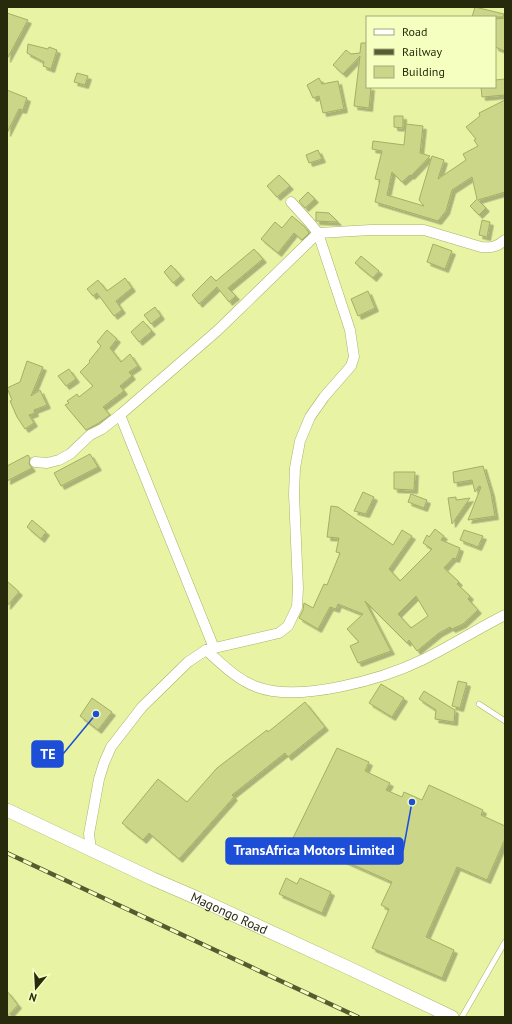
<svg xmlns="http://www.w3.org/2000/svg" width="512" height="1024" font-family="'PT Sans',sans-serif">
<style>
.building{fill:#cbd688;stroke:#a5af63;fill-rule:evenodd;filter:url(#shadow)}
.lines{fill:none;stroke-linecap:round;stroke-linejoin:round}
.service-casing{stroke:#a9b367;stroke-width:6}
.minor-casing{stroke:#a9b367;stroke-width:11}
.tertiary-casing{stroke:#a9b367;stroke-width:14}
.service{stroke:#fff;stroke-width:5}
.minor{stroke:#fff;stroke-width:10}
.tertiary{stroke:#fff;stroke-width:13}
.rail-casing{stroke:#565b30;stroke-width:4.5}
.rail{stroke:#f5ffc0;stroke-width:3;stroke-dasharray:9;stroke-linecap:butt}
.labels{text-anchor:middle;dominant-baseline:central;stroke-width:3;stroke-linejoin:round;paint-order:stroke}
.street-label{font-size:13px;fill:#282b0b;stroke:#f5ffc0}
.leader{fill:none;stroke:#1d4ed8;stroke-width:1.5}
.callout-dot{fill:#1d4ed8;stroke:#f5ffc0;stroke-width:1.5}
.callout{fill:#1d4ed8;stroke:#1d4ed8;stroke-width:1.5}
.callout-label{font-size:14px;text-anchor:middle;font-weight:bold;fill:#fff}
</style>
<defs>
<filter id="shadow"><feDropShadow dx="3.5" dy="3.5" stdDeviation="0" flood-color="#0004"/></filter>
</defs>
<rect width="100%" height="100%" fill="#e8f3a4"/>
<g class="building">
<polygon points="475,7 504,14 503,17 472,17"/>
<polygon points="7,13 28,20 7,59"/>
<polygon points="505,18 505,51 495,47 495,19"/>
<polygon points="361,43 367,43 367,87 371,87 369,108 354,106 360,56 343,74 333,65 346,50 351,54 360,53"/>
<polygon points="28,44 48,49 49,47 57,50 51,69 43,66 44,62 27,53"/>
<polygon points="77,73 88,76 85,85 74,82"/>
<polygon points="319,78 322,84 338,81 344,109 323,113 319,96 313,98 307,85"/>
<polygon points="505,79 505,95 482,97 481,87 495,87 495,80"/>
<polygon points="7,90 27,98 23,110 19,109 7,133"/>
<polygon points="505,100 505,192 478,200 486,208 479,215 470,206 477,199 472,177 452,190 446,211 438,221 375,202 380,180 375,179 382,151 372,149 373,141 404,145 406,124 423,126 420,153 430,156 411,176 410,175 402,182 392,172 387,195 424,206 419,200 432,156 444,160 438,179 466,160 463,154 478,146 474,140 476,139 466,127 480,116 479,113"/>
<polygon points="394,116 403,116 403,128 394,127"/>
<polygon points="318,150 322,159 309,163 306,155"/>
<polygon points="279,175 290,186 277,197 267,186"/>
<polygon points="308,192 315,199 305,208 299,201"/>
<polygon points="316,212 329,213 338,222 316,221"/>
<polygon points="292,216 305,227 309,233 302,240 294,233 278,253 261,239 275,222 282,228"/>
<polygon points="482,220 490,222 487,237 479,235"/>
<polygon points="433,244 452,251 445,269 427,262"/>
<polygon points="254,249 263,259 228,288 236,296 229,302 217,287 199,304 192,295 211,276 216,281"/>
<polygon points="361,256 379,271 373,278 355,263"/>
<polygon points="171,265 181,276 173,283 164,272"/>
<polygon points="125,278 132,288 116,301 122,310 114,316 97,293 93,296 87,289 98,280 107,291"/>
<polygon points="368,291 375,308 358,316 351,299"/>
<polygon points="155,307 161,316 151,324 144,315"/>
<polygon points="143,321 152,331 139,342 131,332"/>
<polygon points="107,330 117,339 110,348 121,362 130,354 138,366 129,372 132,376 120,386 124,391 103,407 110,415 99,423 86,430 65,405 69,403 67,401 77,394 79,397 93,386 80,372 90,362 89,361 101,346 97,342"/>
<polygon points="27,361 43,367 31,396 40,390 47,405 34,410 35,413 29,415 34,423 25,429 17,417 10,401 12,400 7,388 20,382"/>
<polygon points="69,369 76,379 66,386 58,376"/>
<polygon points="90,454 98,467 61,486 54,473"/>
<polygon points="28,455 30,458 29,464 32,468 7,481 7,466"/>
<polygon points="483,466 491,493 495,516 468,520 481,487 479,486 475,492 472,480 454,483 453,472"/>
<polygon points="394,472 415,472 414,490 394,489"/>
<polygon points="363,492 374,497 366,514 354,511"/>
<polygon points="411,494 427,500 424,508 408,502"/>
<polygon points="456,497 456,500 470,498 452,524 448,498"/>
<path d="M331 506 338 507 393 545 402 530 412 536 389 569 400 581 432 549 423 543 427 535 429 537 435 529 444 536 441 540 460 548 456 559 453 558 444 568 459 582 457 584 470 596 468 599 478 610 463 624 452 629 450 627 439 633 417 651 409 640 407 643 365 601 391 651 358 663 350 646 359 642 347 629 363 614 338 604 336 609 330 607 318 629 299 618 303 610 304 603 313 608 324 584 327 585 340 553 336 552 339 538 327 537ZM416 596 428 616 411 628 398 614Z"/>
<polygon points="32,520 46,532 41,539 27,527"/>
<polygon points="464,530 483,536 478,547 460,540"/>
<polygon points="7,581 19,592 7,606"/>
<polygon points="458,681 467,683 460,708 452,706"/>
<polygon points="381,684 404,698 392,717 369,703"/>
<polygon points="424,691 455,710 454,722 435,719 436,710 419,699"/>
<polygon points="92,698 112,712 98,730 80,716"/>
<polygon points="305,702 325,727 288,757 285,753 232,795 234,797 179,859 149,833 143,840 122,823 158,779 187,802 217,768 267,730 268,732"/>
<polygon points="337,748 369,762 365,771 390,783 386,790 402,797 404,792 422,800 429,785 483,810 481,815 505,826 505,839 487,880 457,867 426,937 454,950 442,978 372,948 389,909 381,905 392,882 293,838"/>
<polygon points="286,878 297,884 300,878 331,892 322,913 279,894"/>
<polygon points="7,991 18,1005 7,1017"/>
</g>
<g class="lines">
<defs>
<g id="service">
<polyline points="479,704 505,721"/>
<polyline points="462,1017 505,942"/>
</g>
<g id="minor">
<polyline points="120,415 214,648"/>
<path d="M35 462 47 463 59 460 70 454 90 435 102 429 120 415 217 331 318 233 371 230H424L481 247C491 248 497 247 505 240"/>
<path d="M206 650C222 664 237 680 257 687 299 703 383 679 422 660 451 646 477 629 505 615"/>
<polyline points="91,850 89,834 99,779 104,763 111,747 142,707 188,662 206,650 279,633 288,626 297,607 298,588 294,494 295,468 300,441 310,417 324,397 351,366 354,357 350,330 318,233 310,223 291,202"/>
</g>
<g id="tertiary">
<path id="s1" d="M7 810 153 879 197 898 351 969 452 1017"/>
</g>
</defs>
<use href="#service" class="service-casing"/>
<use href="#minor" class="minor-casing"/>
<use href="#tertiary" class="tertiary-casing"/>
<use href="#service" class="service"/>
<use href="#minor" class="minor"/>
<use href="#tertiary" class="tertiary"/>
<defs>
<polyline id="rail" points="7,853 358,1017"/>
</defs>
<use href="#rail" class="rail-casing"/>
<use href="#rail" class="rail"/>
</g>
<g class="labels">
<g class="street-label">
<text stroke="none"><textPath href="#s1" startOffset="245">Magongo Road</textPath></text>
</g>
</g>
<path class="leader" d="M96 714L63 754M412 802L403 851"/>
<g class="callout-dot">
<circle cx="96" cy="714" r="4"/>
<circle cx="412" cy="802" r="4"/>
</g>
<g class="callout">
<rect x="32" y="741" width="31" height="26" rx="4"/>
<rect x="226" y="838" width="177" height="26" rx="4"/>
</g>
<g class="callout-label">
<text x="48" y="759">TE</text>
<text x="314" y="855">TransAfrica Motors Limited</text>
</g>
<rect width="512" height="1024" fill="none" stroke="#282b0b" stroke-width="16"/>
<rect x="366" y="16" width="130" height="72" fill="#f5ffc0" stroke="#a3aa78"/>
<rect x="374" y="29" width="20" height="6" fill="#ffffff" stroke="#a3aa78"/>
<text x="402" y="36" font-size="12" fill="#282b0b">Road</text>
<rect x="374" y="49" width="20" height="6" fill="#565b30" stroke="#a3aa78"/>
<text x="402" y="56" font-size="12" fill="#282b0b">Railway</text>
<rect x="374" y="66" width="20" height="12" fill="#cbd688" stroke="#a3aa78"/>
<text x="402" y="76" font-size="12" fill="#282b0b">Building</text>
<g transform="translate(36 988) rotate(198)" stroke="#f5ffc0" stroke-width="3" paint-order="stroke">
<path d="M0-3L7 15L0 10L-7 15Z" fill="#282b0b"/>
<text y="-6" font-size="11" font-weight="bold" text-anchor="middle" fill="#282b0b">N</text>
</g>
</svg>
